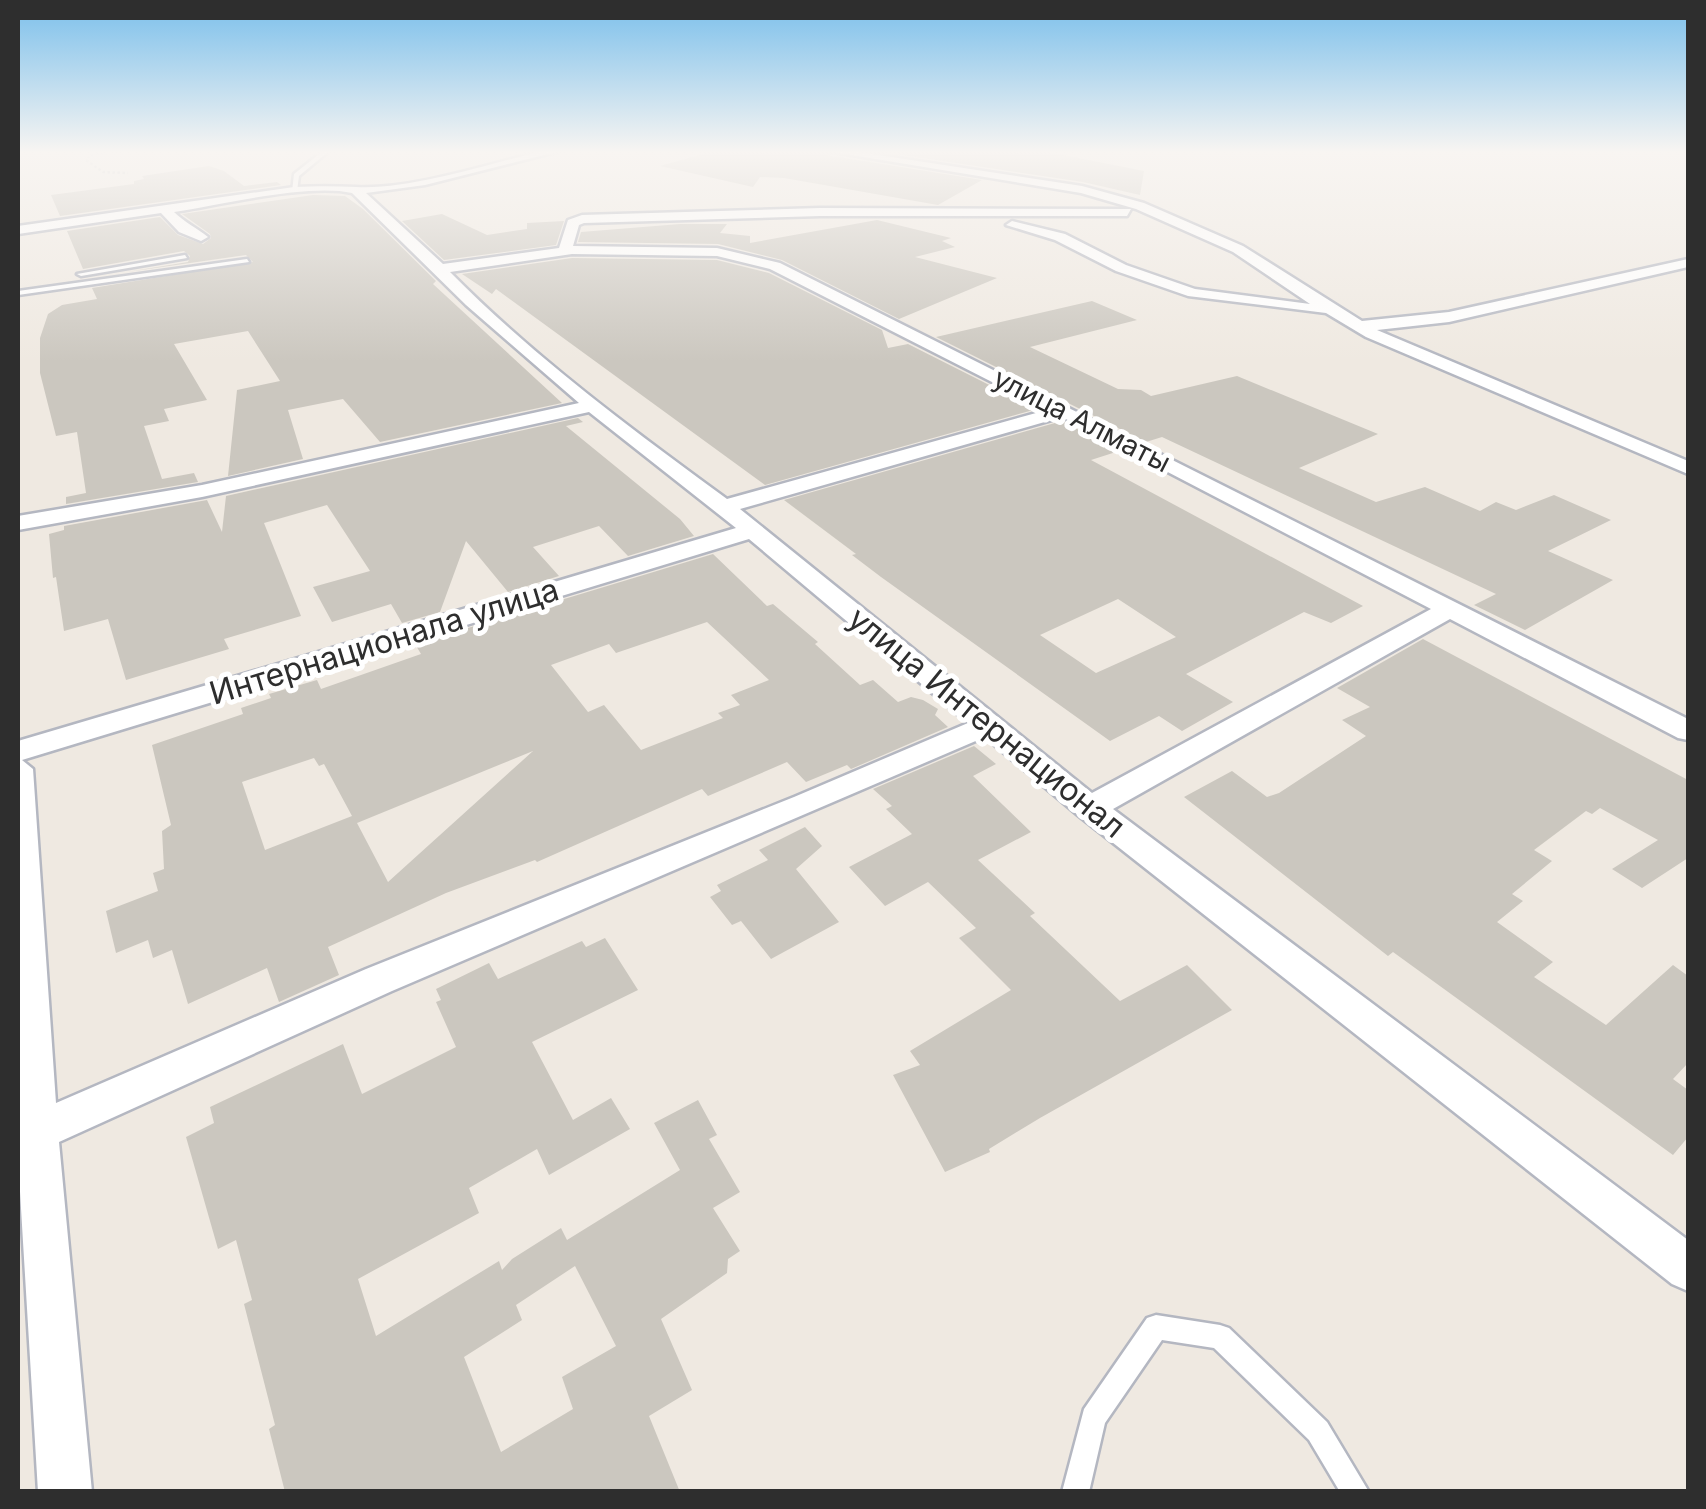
<svg xmlns="http://www.w3.org/2000/svg" width="1706" height="1509" font-family="Inter,sans-serif">
<style>
.building{fill:#cbc7bf;fill-rule:evenodd}
.lines{fill:none;stroke-linecap:round;stroke-linejoin:round}
.service-casing{stroke:#b4b7c1;stroke-width:5}
.minor-casing{stroke:#b4b7c1;stroke-width:5}
.path{stroke:#c9c9c9;stroke-width:2.5;stroke-dasharray:2.5 2.5;stroke-linecap:butt}
.service{fill:#fff;fill-rule:evenodd}
.minor{fill:#fff;fill-rule:evenodd}
.labels{text-anchor:middle;dominant-baseline:central;stroke-width:10;stroke-linejoin:round;paint-order:stroke}
.far-street-label{font-size:28px;fill:#2e2e2e;stroke:#fff}
.street-label{font-size:32px;fill:#2e2e2e;stroke:#fff}
</style>
<rect width="100%" height="100%" fill="#efe9e1"/>
<g class="building">
<polygon points="703,151 823,151 826,155 982,180 938,205 784,178 760,177 753,187 660,166 703,154"/>
<polygon points="876,151 1043,151 1144,171 1140,195 1083,182"/>
<polygon points="209,166 224,171 244,186 277,182 281,185 60,216 51,195 134,184 134,181 144,179 142,176"/>
<polygon points="313,195 345,196 363,209 436,281 433,284 562,403 380,442 343,399 288,410 303,459 228,476 237,390 280,381 248,331 174,344 207,400 164,409 169,421 144,426 162,479 194,473 198,482 66,504 66,497 86,493 77,432 56,436 40,373 40,338 48,314 62,305 97,299 92,288 253,262 246,255 127,272 188,262 190,256 184,251 83,269 67,231 160,217 178,235 203,244 211,238 210,234 182,214"/>
<polygon points="442,214 487,235 527,229 527,223 564,221 556,245 444,260 402,221"/>
<polygon points="877,220 951,238 942,241 955,247 915,257 997,278 899,319 782,260 718,244 578,242 581,232 680,224 727,224 720,233 750,236 750,243"/>
<polygon points="572,258 717,260 769,273 882,330 888,348 908,344 1037,409 765,485 496,289 492,294 462,274"/>
<polygon points="1092,301 1137,320 1030,347 1118,389 1141,390 1151,396 1237,376 1378,434 1299,468 1376,502 1425,487 1480,511 1496,502 1516,510 1554,495 1611,520 1548,551 1613,580 1525,630 1474,605 1496,594 1162,437 1146,442 936,337"/>
<polygon points="578,418 583,422 566,426 680,519 694,536 628,556 599,526 533,547 559,576 508,592 466,541 440,612 402,623 391,604 332,622 313,587 370,571 327,505 264,523 301,616 224,639 229,649 126,680 108,619 64,631 56,577 53,578 49,534 64,530 64,526 207,500 222,532 226,496"/>
<path d="M1062 421 1119 451 1091 460 1363 606 1331 623 1304 612 1186 674 1233 702 1182 731 1159 716 1110 741 881 577 852 555 856 554 784 500ZM1118 599 1176 637 1096 673 1040 635Z"/>
<path d="M713 554 767 606 773 604 818 642 815 644 860 685 873 680 898 702 911 697 923 700 938 709 935 715 948 727 851 769 847 765 806 782 787 762 708 796 702 789 537 862 535 860 446 893 328 947 339 975 279 1002 267 968 188 1004 172 950 153 958 148 940 116 953 106 911 158 891 153 873 164 869 162 831 171 825 152 745 243 714 241 708 271 698 269 694 317 680 321 689 421 654 415 644ZM707 622 769 680 731 695 740 705 718 713 723 718 641 750 604 705 588 712 551 665 609 644 616 653ZM533 751 388 882 357 823ZM314 758 319 766 324 764 352 816 265 850 242 782Z"/>
<polygon points="1423,639 1688,780 1688,858 1642,888 1612,869 1658,840 1600,808 1592,814 1586,811 1534,850 1552,861 1512,894 1523,901 1497,922 1553,962 1534,977 1606,1025 1673,965 1688,976 1688,1063 1673,1079 1688,1090 1688,1137 1673,1155 1393,952 1388,956 1184,797 1232,771 1267,797 1279,793 1366,736 1342,720 1370,707 1337,688"/>
<polygon points="974,746 996,764 973,776 1031,832 978,860 1035,913 1030,916 1120,1001 1187,965 1232,1010 1040,1118 989,1149 990,1152 945,1172 893,1075 920,1065 910,1051 1011,990 959,938 976,928 928,882 885,906 849,867 912,834 886,809 892,806 873,789"/>
<polygon points="805,827 822,846 796,869 839,922 771,959 741,921 732,925 710,897 721,891 717,885 768,860 759,850"/>
<path d="M605 938 638 990 532 1042 573 1120 611 1098 630 1129 549 1175 537 1149 469 1188 479 1213 358 1279 376 1336 499 1261 502 1270 512 1259 561 1228 567 1240 680 1170 654 1123 698 1100 717 1135 709 1139 740 1192 713 1208 740 1251 728 1259 727 1273 661 1319 692 1390 649 1416 680 1492H285L269 1429 275 1425 244 1304 252 1300 236 1240 218 1249 186 1137 214 1123 210 1107 343 1044 362 1094 456 1047 436 1002 441 1000 436 989 489 963 498 979 582 941 586 947ZM575 1266 616 1346 562 1377 573 1409 501 1452 464 1357 522 1320 516 1305Z"/>
</g>
<g class="lines">
<defs>
<g id="service">
<polygon points="323,151 329,151 299,176 297,191 292,192 294,174"/>
<polygon points="185,255 187,258 81,276 77,274"/>
<polygon points="247,259 249,262 18,295 18,291"/>
<polygon points="1156,1315 1220,1325 1229,1328 1327,1422 1369,1492 1340,1492 1309,1440 1214,1348 1162,1340 1105,1423 1089,1492 1062,1492 1084,1409 1147,1318"/>
</g>
<g id="minor">
<path d="M542 151H560L425 185 366 193 443 264 559 248 568 220 582 215 820 208 1131 209 1127 216H820L584 223 579 225 573 246 717 248 780 263 1688 719V740L1678 738 1450 619 1113 809 1688 1240V1291L1672 1284 1079 816 985 737 392 991 59 1142 92 1492H38L18 1158V741L736 528 589 412 202 497 18 530V516L202 485 579 403 466 305 352 193C310 183 219 205 174 212 184 222 197 228 208 237L201 241 179 232 161 213 18 234V226L294 187C316 186 335 186 356 187 410 190 489 164 542 151ZM572 254 717 256 770 269 1047 410 727 499C631 429 534 357 450 272ZM1062 417 1431 609 1092 793 740 509ZM749 539 968 723 794 797 366 969 56 1103 33 769 22 760Z"/>
<polygon points="827,151 852,151 1082,186 1144,203 1243,246 1362,321 1449,312 1688,259 1688,267 1449,322 1377,330 1688,461 1688,474 1366,337 1326,313 1188,296 1116,271 1055,240 1006,225 1012,221 1065,234 1126,265 1195,289 1310,304 1233,252 1136,209 1081,193"/>
</g>
</defs>
<use href="#service" class="service-casing"/>
<use href="#minor" class="minor-casing"/>
<polyline class="path" points="118,151 90,155 86,160 103,172 128,173"/>
<use href="#service" class="service"/>
<use href="#minor" class="minor"/>
</g>
<linearGradient id="sky" x2="0" y2="1"><stop stop-color="#7abfeb"/><stop offset="0.42" stop-color="#f8f5f2"/><stop offset="1" stop-color="#f8f5f2" stop-opacity="0"/></linearGradient>
<rect width="1706" height="362" fill="url(#sky)"/>
<g class="labels">
<g class="far-street-label">
<text transform="translate(1082 420) rotate(27)">улица Алматы</text>
</g>
<g class="street-label">
<text transform="translate(384 641) rotate(-17)">Интернационала улица</text>
<text transform="translate(987 722) rotate(39)">улица Интернационал</text>
</g>
</g>
<rect width="1706" height="1509" fill="none" stroke="#2e2e2e" stroke-width="40"/>
</svg>
